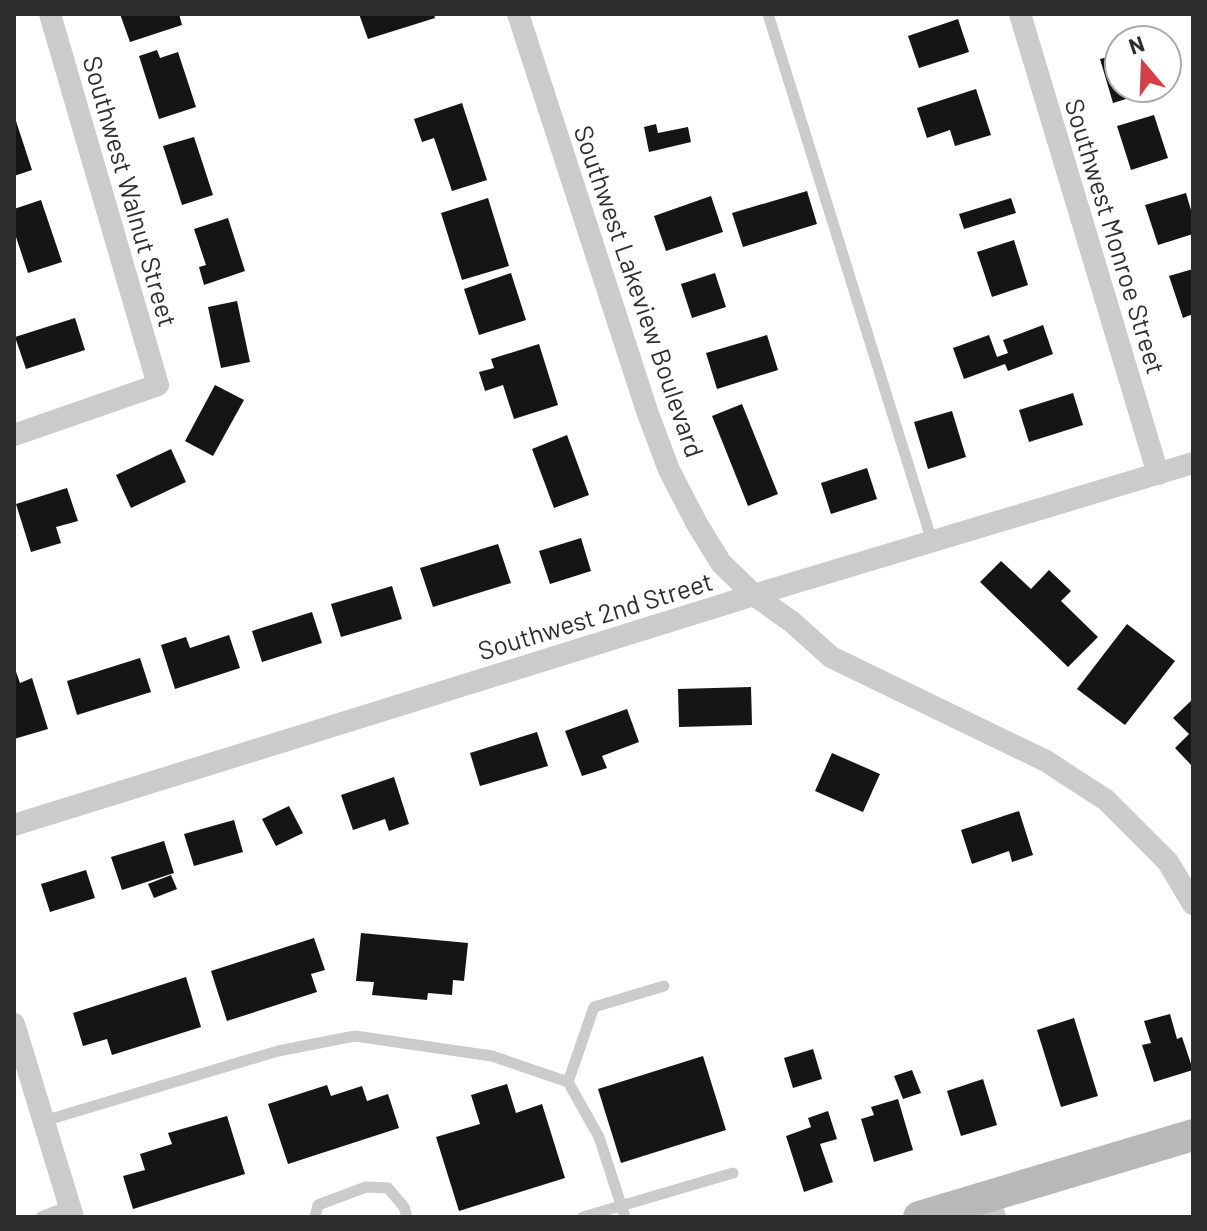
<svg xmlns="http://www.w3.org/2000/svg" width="1207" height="1231" font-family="Barlow,sans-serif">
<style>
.building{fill:#151515}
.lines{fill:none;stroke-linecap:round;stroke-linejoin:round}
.service{stroke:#cbcbcb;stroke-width:11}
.minor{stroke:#cbcbcb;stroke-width:22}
.secondary{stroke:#b8b8b8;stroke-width:32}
.labels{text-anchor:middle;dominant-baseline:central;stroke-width:8;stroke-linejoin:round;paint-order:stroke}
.street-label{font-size:26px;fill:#2e2e2e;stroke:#fff}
</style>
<rect width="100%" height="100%" fill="#fff"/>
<g class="building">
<polygon points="120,14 179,14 182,25 130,42"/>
<polygon points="359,14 434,14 435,18 368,39"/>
<polygon points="958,19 969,52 919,68 908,36"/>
<polygon points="157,50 160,58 178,52 196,107 159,119 139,56"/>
<polygon points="1119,54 1119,88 1159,89 1113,103 1100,59"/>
<polygon points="976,89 991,135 955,146 950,130 927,138 917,108"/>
<polygon points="462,103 487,180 452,191 434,138 422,142 414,119"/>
<polygon points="14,115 32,170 14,176"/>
<polygon points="1154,115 1168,158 1131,170 1117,126"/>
<polygon points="656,124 658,133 688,127 691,142 649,152 644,127"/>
<polygon points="194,137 213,195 182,205 163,146"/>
<polygon points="807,191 817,224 743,247 732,213"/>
<polygon points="1186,193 1193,217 1193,234 1158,245 1145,205"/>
<polygon points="711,196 723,232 666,251 654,216"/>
<polygon points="488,198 509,266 462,280 441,213"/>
<polygon points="1011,198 1016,213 964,229 959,214"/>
<polygon points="41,200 62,262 28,273 14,231 14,209"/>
<polygon points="228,218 245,271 204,285 199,267 206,265 194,229"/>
<polygon points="1014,240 1028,285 992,297 977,252"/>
<polygon points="1193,269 1193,314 1183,318 1169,276"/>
<polygon points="511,273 526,320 479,335 464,289"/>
<polygon points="715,273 726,307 692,318 681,284"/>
<polygon points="237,301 250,362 221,368 208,307"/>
<polygon points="75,318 85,350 26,369 15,337"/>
<polygon points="1043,325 1053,354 1008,371 1005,364 964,379 953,348 989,335 997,357 1008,353 1003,340"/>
<polygon points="767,335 778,370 717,389 706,353"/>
<polygon points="539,344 558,405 514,419 503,385 485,391 479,372 494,368 491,359"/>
<polygon points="215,385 244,400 213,456 185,441"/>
<polygon points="1073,393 1083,425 1029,442 1019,410"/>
<polygon points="742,404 778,494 748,506 712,416"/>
<polygon points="952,411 966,457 928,469 914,422"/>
<polygon points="567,435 589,495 554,508 532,449"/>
<polygon points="171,449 186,482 131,508 116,475"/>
<polygon points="867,468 877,499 831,514 821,483"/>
<polygon points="67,488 78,521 56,527 61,543 31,552 16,504"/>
<polygon points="581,538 591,571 550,584 539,551"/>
<polygon points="498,544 511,583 433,607 420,568"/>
<polygon points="1001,561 1031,589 1049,570 1071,591 1061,601 1098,637 1068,667 980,582"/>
<polygon points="392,586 402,619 341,637 331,604"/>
<polygon points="312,612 322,643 262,662 252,631"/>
<polygon points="1127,624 1175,661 1125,725 1077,689"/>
<polygon points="229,635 240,668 175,689 161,645 186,637 190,648"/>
<polygon points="140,658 151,692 77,715 67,681"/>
<polygon points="14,666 20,683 32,678 48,729 14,739"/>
<polygon points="751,687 752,725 679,727 678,689"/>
<polygon points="1193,699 1193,767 1175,748 1189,734 1173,718"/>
<polygon points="627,709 639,742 602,756 607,768 582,776 565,731"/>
<polygon points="537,732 548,766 480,786 470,753"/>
<polygon points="832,753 880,774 863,812 815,791"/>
<polygon points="394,777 409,824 389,831 385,819 353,830 341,795"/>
<polygon points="289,806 303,833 276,846 262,819"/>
<polygon points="1019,811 1033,855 1012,862 1009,851 972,864 961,830"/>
<polygon points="234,820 243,852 194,866 184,834"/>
<polygon points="164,841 174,873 122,890 111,857"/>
<polygon points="86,870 95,898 50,912 41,884"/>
<polygon points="171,875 177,889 154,898 148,884"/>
<polygon points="361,933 468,943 464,981 453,980 452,995 428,993 427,1000 372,995 374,982 356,981"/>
<polygon points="314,938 325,970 311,974 317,992 227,1021 211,971"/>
<polygon points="186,977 201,1027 112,1055 107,1039 83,1046 73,1013"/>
<polygon points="1170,1014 1177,1039 1182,1037 1193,1070 1154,1082 1142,1045 1151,1043 1144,1021"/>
<polygon points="1074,1018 1098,1096 1061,1107 1037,1030"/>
<polygon points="813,1049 822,1079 793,1088 784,1058"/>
<polygon points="703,1056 726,1130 621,1163 598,1089"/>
<polygon points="912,1070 921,1093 903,1099 894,1076"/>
<polygon points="983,1079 997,1125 961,1136 947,1091"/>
<polygon points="507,1084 516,1113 542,1104 565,1178 459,1211 436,1137 480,1124 471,1095"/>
<polygon points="327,1085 331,1096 362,1086 367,1101 388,1094 399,1128 288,1164 268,1104"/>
<polygon points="898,1099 913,1150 874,1162 861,1119 874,1115 871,1107"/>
<polygon points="828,1111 837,1139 820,1144 833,1182 804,1192 786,1136 811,1127 808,1118"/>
<polygon points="227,1116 245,1174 133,1209 123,1176 145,1170 140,1154 172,1144 168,1133"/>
</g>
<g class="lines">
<g class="service">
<polyline points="768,14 932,541"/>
<polyline points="568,1082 594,1007 664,986"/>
<polyline points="44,1121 278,1051 355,1036 492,1056 568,1082 599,1137 625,1217"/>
<polyline points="41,1217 70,1206"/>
<polyline points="315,1217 318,1205 366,1187 388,1188 404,1207 407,1217"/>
<polyline points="583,1217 733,1173"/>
</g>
<g class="minor">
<polyline points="518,14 647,411 669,470 697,524 721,563 754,595 792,622 831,657 1046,761 1106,800 1168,862 1193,904"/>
<polyline points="1020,14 1158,474"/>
<polyline points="14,435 158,385 50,14"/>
<polyline points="14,825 754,595 1193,463"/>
<polyline points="14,1024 73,1217"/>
<polyline points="988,1197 995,1217"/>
</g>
<polyline class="secondary" points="919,1217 1193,1135"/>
</g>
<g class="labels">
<g class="street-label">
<text transform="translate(131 191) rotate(74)">Southwest Walnut Street</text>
<text transform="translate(1116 236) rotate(73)">Southwest Monroe Street</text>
<text transform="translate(640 291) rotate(71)">Southwest Lakeview Boulevard</text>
<text transform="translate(595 615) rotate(-17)">Southwest 2nd Street</text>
</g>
</g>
<rect width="1207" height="1231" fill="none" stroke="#2e2e2e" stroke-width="32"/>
<g transform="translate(1143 64) rotate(341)"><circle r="38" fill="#ffffff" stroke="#ababab" stroke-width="2"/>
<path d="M0-6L14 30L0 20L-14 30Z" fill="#d53f45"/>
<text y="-12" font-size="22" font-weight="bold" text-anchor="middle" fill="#2e2e2e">N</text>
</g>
</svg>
